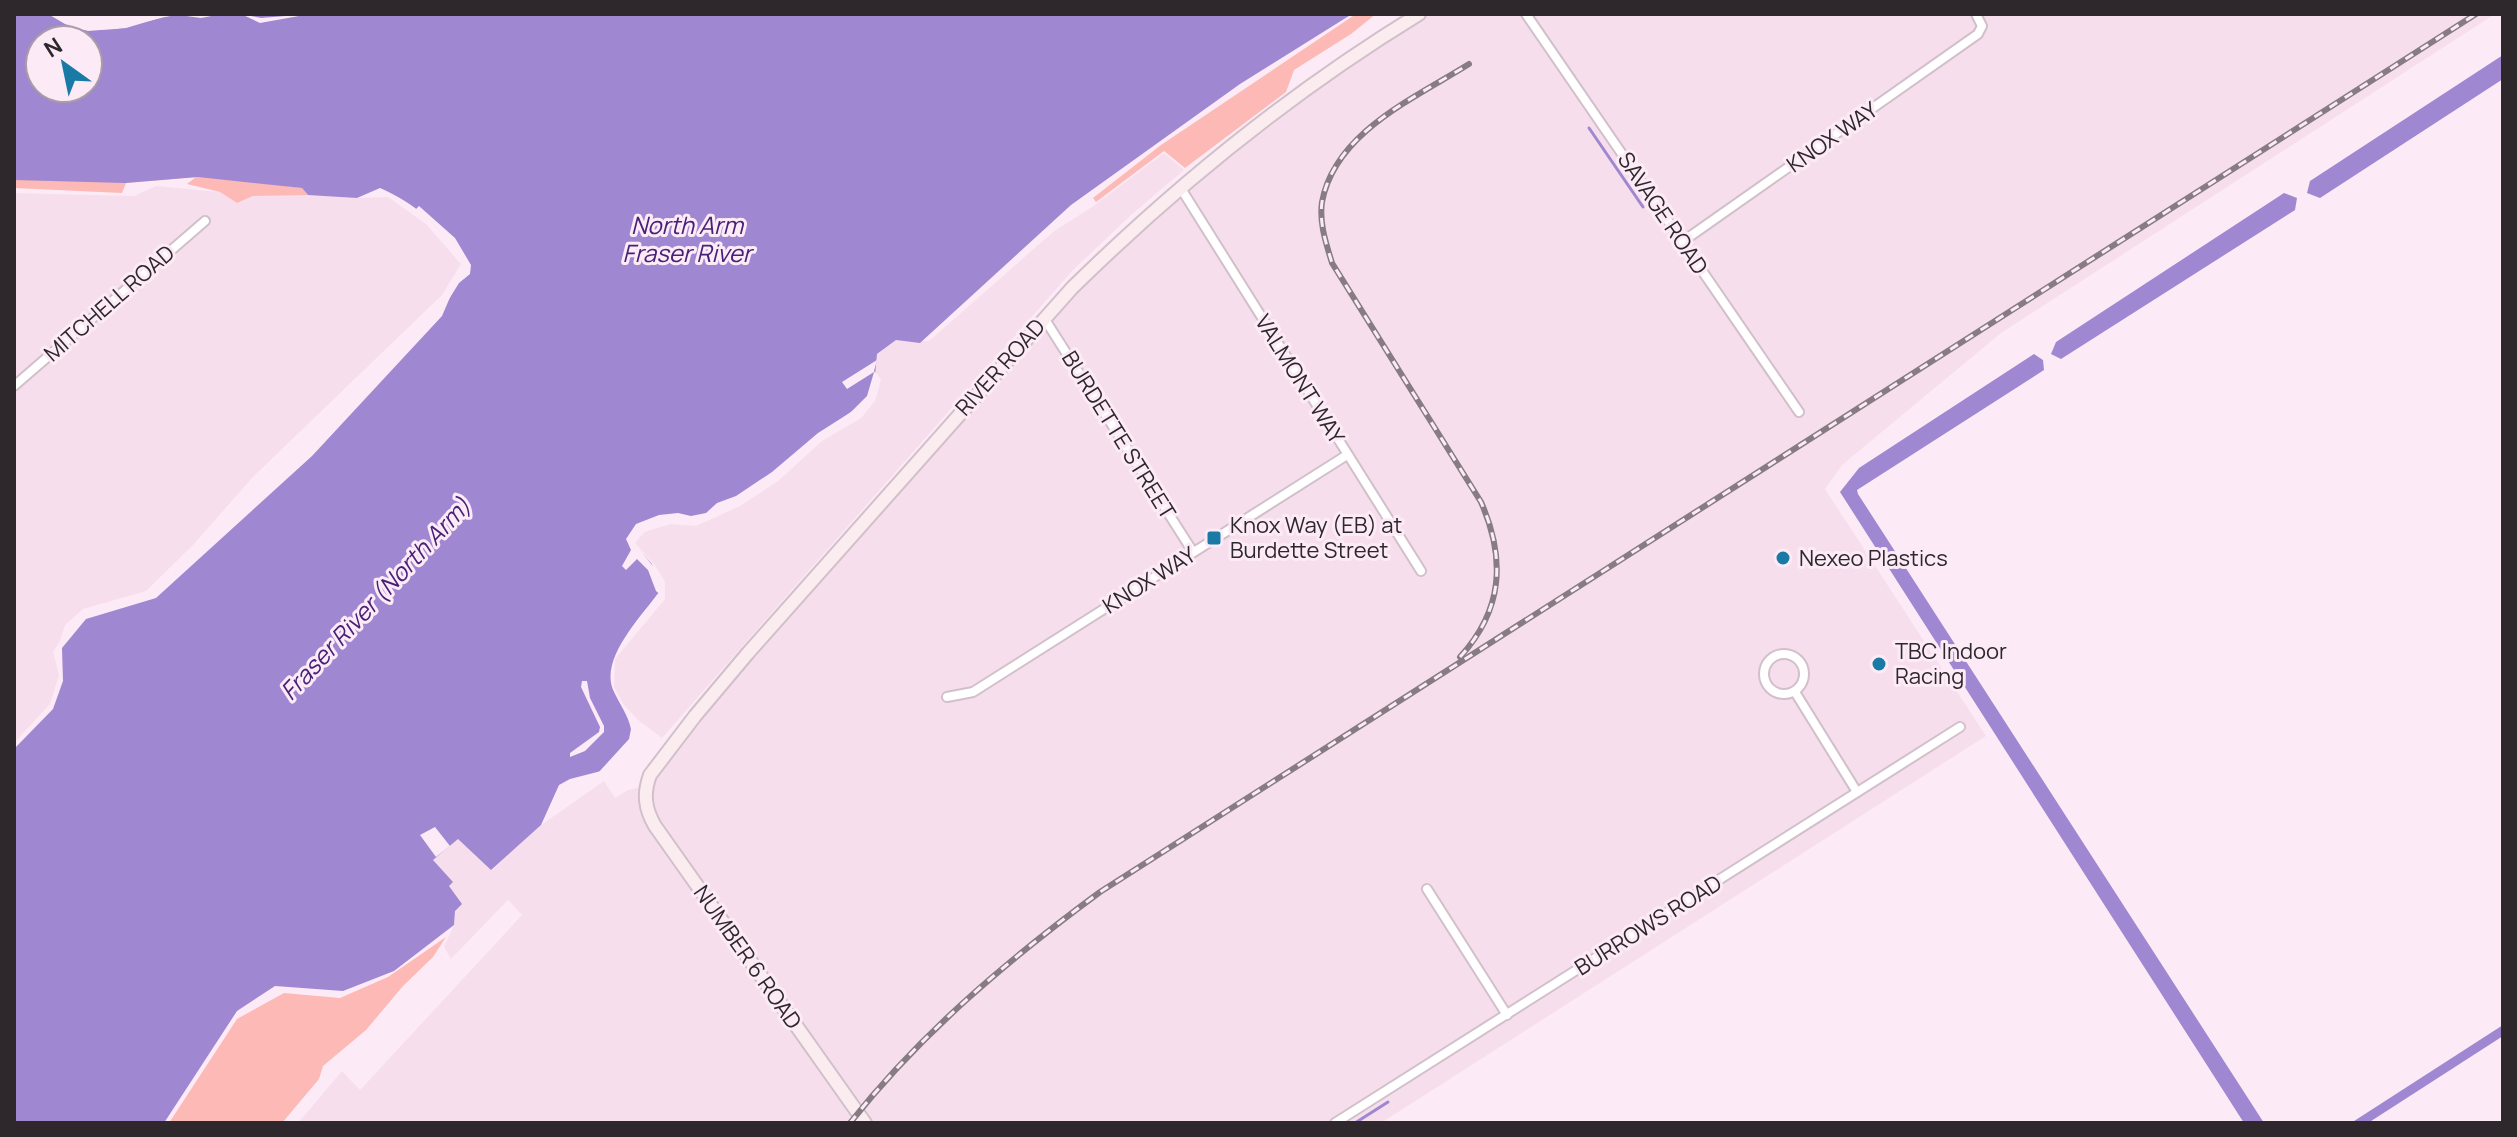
<svg xmlns="http://www.w3.org/2000/svg" width="2517" height="1137" font-family="Manrope,sans-serif">
<style>
.built{fill:#f7deed}
.green{fill:#fcb9b5}
.water{fill:#9f87d1;fill-rule:evenodd}
.pier{fill:#fcebf6}
.lines{fill:none;stroke-linecap:round;stroke-linejoin:round}
.stream{stroke:#9f87d1;stroke-width:3}
.street-casing{stroke:#d1c0ca;stroke-width:12}
.secondary-casing{stroke:#d1c0ca;stroke-width:16}
.street{stroke:#fff;stroke-width:8}
.secondary{stroke:#fbecf0;stroke-width:12}
.rail-casing{stroke:#877c83;stroke-width:6}
.rail{stroke:#fcebf6;stroke-width:3;stroke-dasharray:9;stroke-linecap:butt}
.poi-dot{fill:#197aa6;stroke:#fcebf6;stroke-width:3}
.labels{text-anchor:middle;dominant-baseline:central;stroke-width:6;stroke-linejoin:round;paint-order:stroke}
.street-label{font-size:22px;fill:#2e282c;stroke:#fcebf6}
.poi-label{font-size:22px;fill:#2e282c;stroke:#fcebf6;text-anchor:start}
.water-label{font-size:24px;font-style:italic;fill:#462178;stroke:#fcebf6}
</style>
<rect width="100%" height="100%" fill="#fcebf6"/>
<g class="built">
<polygon points="1419,14 2495,14 2001,333 1842,465 1825,489 1986,736 1381,1123 298,1123 342,1071 360,1090 522,915 508,900 451,959 444,947 454,925 455,911 448,886 452,881 433,860 436,857 458,839 492,870 541,825 604,781 615,798 628,790 646,786 650,775 1044,318 1180,187"/>
<polygon points="1164,153 1184,170 1131,215 1072,271 662,738 638,720 623,704 614,687 615,659 665,599 665,582 654,564 635,543 644,532 671,524 696,526 740,506 778,481 822,441 861,418 875,401 881,380 875,370 877,355 896,340 929,341 1053,232 1095,205"/>
<polygon points="156,186 220,192 237,203 253,196 327,194 357,198 388,197 426,224 461,264 442,295 252,478 194,544 146,591 83,609 65,625 60,641 53,652 59,675 50,704 14,743 14,193 134,196"/>
</g>
<g class="green">
<polygon points="1356,14 1376,14 1351,34 1294,70 1286,92 1185,168 1164,151 1096,202 1093,198 1161,145"/>
<polygon points="14,152 302,188 308,195 253,196 237,203 220,192 187,184 196,177 126,183 122,193 14,188"/>
<polygon points="446,937 433,957 403,986 366,1030 323,1066 319,1079 282,1123 169,1123 237,1019 284,993 340,998 388,977"/>
</g>
<g class="water">
<path d="M14 14H48L84 30 116 29 177 14H1352L1240 84 1071 205 920 343 896 340 877 354 874 386 869 398 738 500 701 516 652 523 633 542 652 564 659 592C641 617 598 660 614 692 622 709 632 720 632 739L605 770 570 779 559 785 541 825 491 870 458 839 433 860 453 882 449 886 462 904 455 911 454 925 394 971 343 991 275 986 237 1011 164 1123H14V749L53 709 63 681 62 648 86 619 156 598 312 456 442 316 457 281 466 269C444 230 421 206 380 188L357 198 308 195 302 188 198 177 125 183 14 180ZM40 40H88V88H40Z"/>
<polygon points="2503,55 2503,79 2320,198 2307,193 2310,181"/>
<polygon points="2284,193 2297,198 2295,210 2061,359 2051,354 2056,342"/>
<polygon points="2034,354 2043,360 2044,370 1857,490 1858,494 2264,1123 2244,1123 1840,492 1859,468"/>
<polygon points="2503,1025 2503,1036 2368,1123 2351,1123"/>
</g>
<g class="pier">
<polygon points="48,14 59,14 85,26 115,25 161,14 222,14 201,18 179,15 163,17 126,28 88,31 65,24"/>
<polygon points="241,14 261,18 310,14 260,23"/>
<polygon points="419,206 455,238 471,265 470,274 459,283 446,304 444,304 462,263 435,226 418,212 416,209"/>
<polygon points="877,360 874,371 878,378 875,392 866,406 780,474 739,502 701,518 653,527 644,532 635,543 659,574 661,595 656,591 648,570 637,559 626,570 622,566 631,550 626,539 636,524 659,515 678,513 691,516 706,513 717,503 736,496 772,472 818,433 851,412 867,396 874,372 847,389 842,382"/>
<polygon points="582,681 587,681 590,698 604,726 604,732 585,751 570,757 570,753 599,732 600,727 581,687"/>
<polygon points="631,729 636,731 633,744 607,773 598,773 629,739"/>
<polygon points="435,827 450,846 436,857 420,835"/>
</g>
<g class="lines">
<g class="stream">
<polyline points="1589,128 1643,207"/>
<polyline points="1355,1123 1388,1102"/>
</g>
<defs>
<g id="street">
<polyline points="1526,14 1799,412"/>
<polyline points="1180,187 1421,571"/>
<polyline points="1682,242 1978,34 1982,26 1976,14"/>
<polyline points="1044,318 1193,552"/>
<polyline points="14,386 205,221"/>
<circle cx="1784" cy="674" r="20"/>
<polyline points="1795,692 1857,792"/>
<polyline points="947,697 973,692 1347,455"/>
<polyline points="1427,889 1507,1015"/>
<polyline points="1335,1123 1960,727"/>
</g>
<path id="secondary" d="M865 1123 655 826C645 809 643 794 650 775L695 716 748 653 1072 288C1177 185 1293 91 1419 14"/>
</defs>
<use href="#street" class="street-casing"/>
<use href="#secondary" class="secondary-casing"/>
<use href="#street" class="street"/>
<use href="#secondary" class="secondary"/>
<defs>
<g id="rail">
<path d="M1460 657C1503 610 1506 559 1481 502L1332 263C1326 243 1319 223 1322 202 1335 132 1415 98 1469 64"/>
<path d="M850 1123C921 1033 1009 959 1100 892L2476 14"/>
</g>
</defs>
<use href="#rail" class="rail-casing"/>
<use href="#rail" class="rail"/>
</g>
<g class="poi-dot">
<rect x="1206" y="530" width="16" height="16" rx="4"/>
<circle cx="1783" cy="558" r="8"/>
<circle cx="1879" cy="664" r="8"/>
</g>
<g class="labels">
<g class="street-label">
<text transform="translate(1832 137) rotate(-35)">KNOX WAY</text>
<text transform="translate(1663 213) rotate(56)">SAVAGE ROAD</text>
<text transform="translate(109 303) rotate(-41)">MITCHELL ROAD</text>
<text transform="translate(1000 367) rotate(-48)">RIVER ROAD</text>
<text transform="translate(1300 379) rotate(58)">VALMONT WAY</text>
<text transform="translate(1119 435) rotate(58)">BURDETTE STREET</text>
<text transform="translate(1149 580) rotate(-32)">KNOX WAY</text>
<text transform="translate(1648 925) rotate(-32)">BURROWS ROAD</text>
<text transform="translate(748 957) rotate(55)">NUMBER 6 ROAD</text>
</g>
<g class="poi-label">
<text x="1230" y="525">Knox Way (EB) at<tspan x="1230" dy="25">Burdette Street</tspan></text>
<text x="1799" y="558">Nexeo Plastics</text>
<text x="1895" y="651">TBC Indoor<tspan x="1895" dy="25">Racing</tspan></text>
</g>
<g class="water-label">
<text x="687" y="224">North Arm<tspan x="687" dy="28">Fraser River</tspan></text>
<text transform="translate(375 598) rotate(-47)">Fraser River (North Arm)</text>
</g>
</g>
<rect width="2517" height="1137" fill="none" stroke="#2e282c" stroke-width="32"/>
<g transform="translate(64 64) rotate(327)"><circle r="38" fill="#fcebf6" stroke="#aa9da5" stroke-width="2"/>
<path d="M0-6L14 30L0 20L-14 30Z" fill="#197aa6"/>
<text y="-12" font-size="22" font-weight="bold" text-anchor="middle" fill="#2e282c">N</text>
</g>
</svg>
